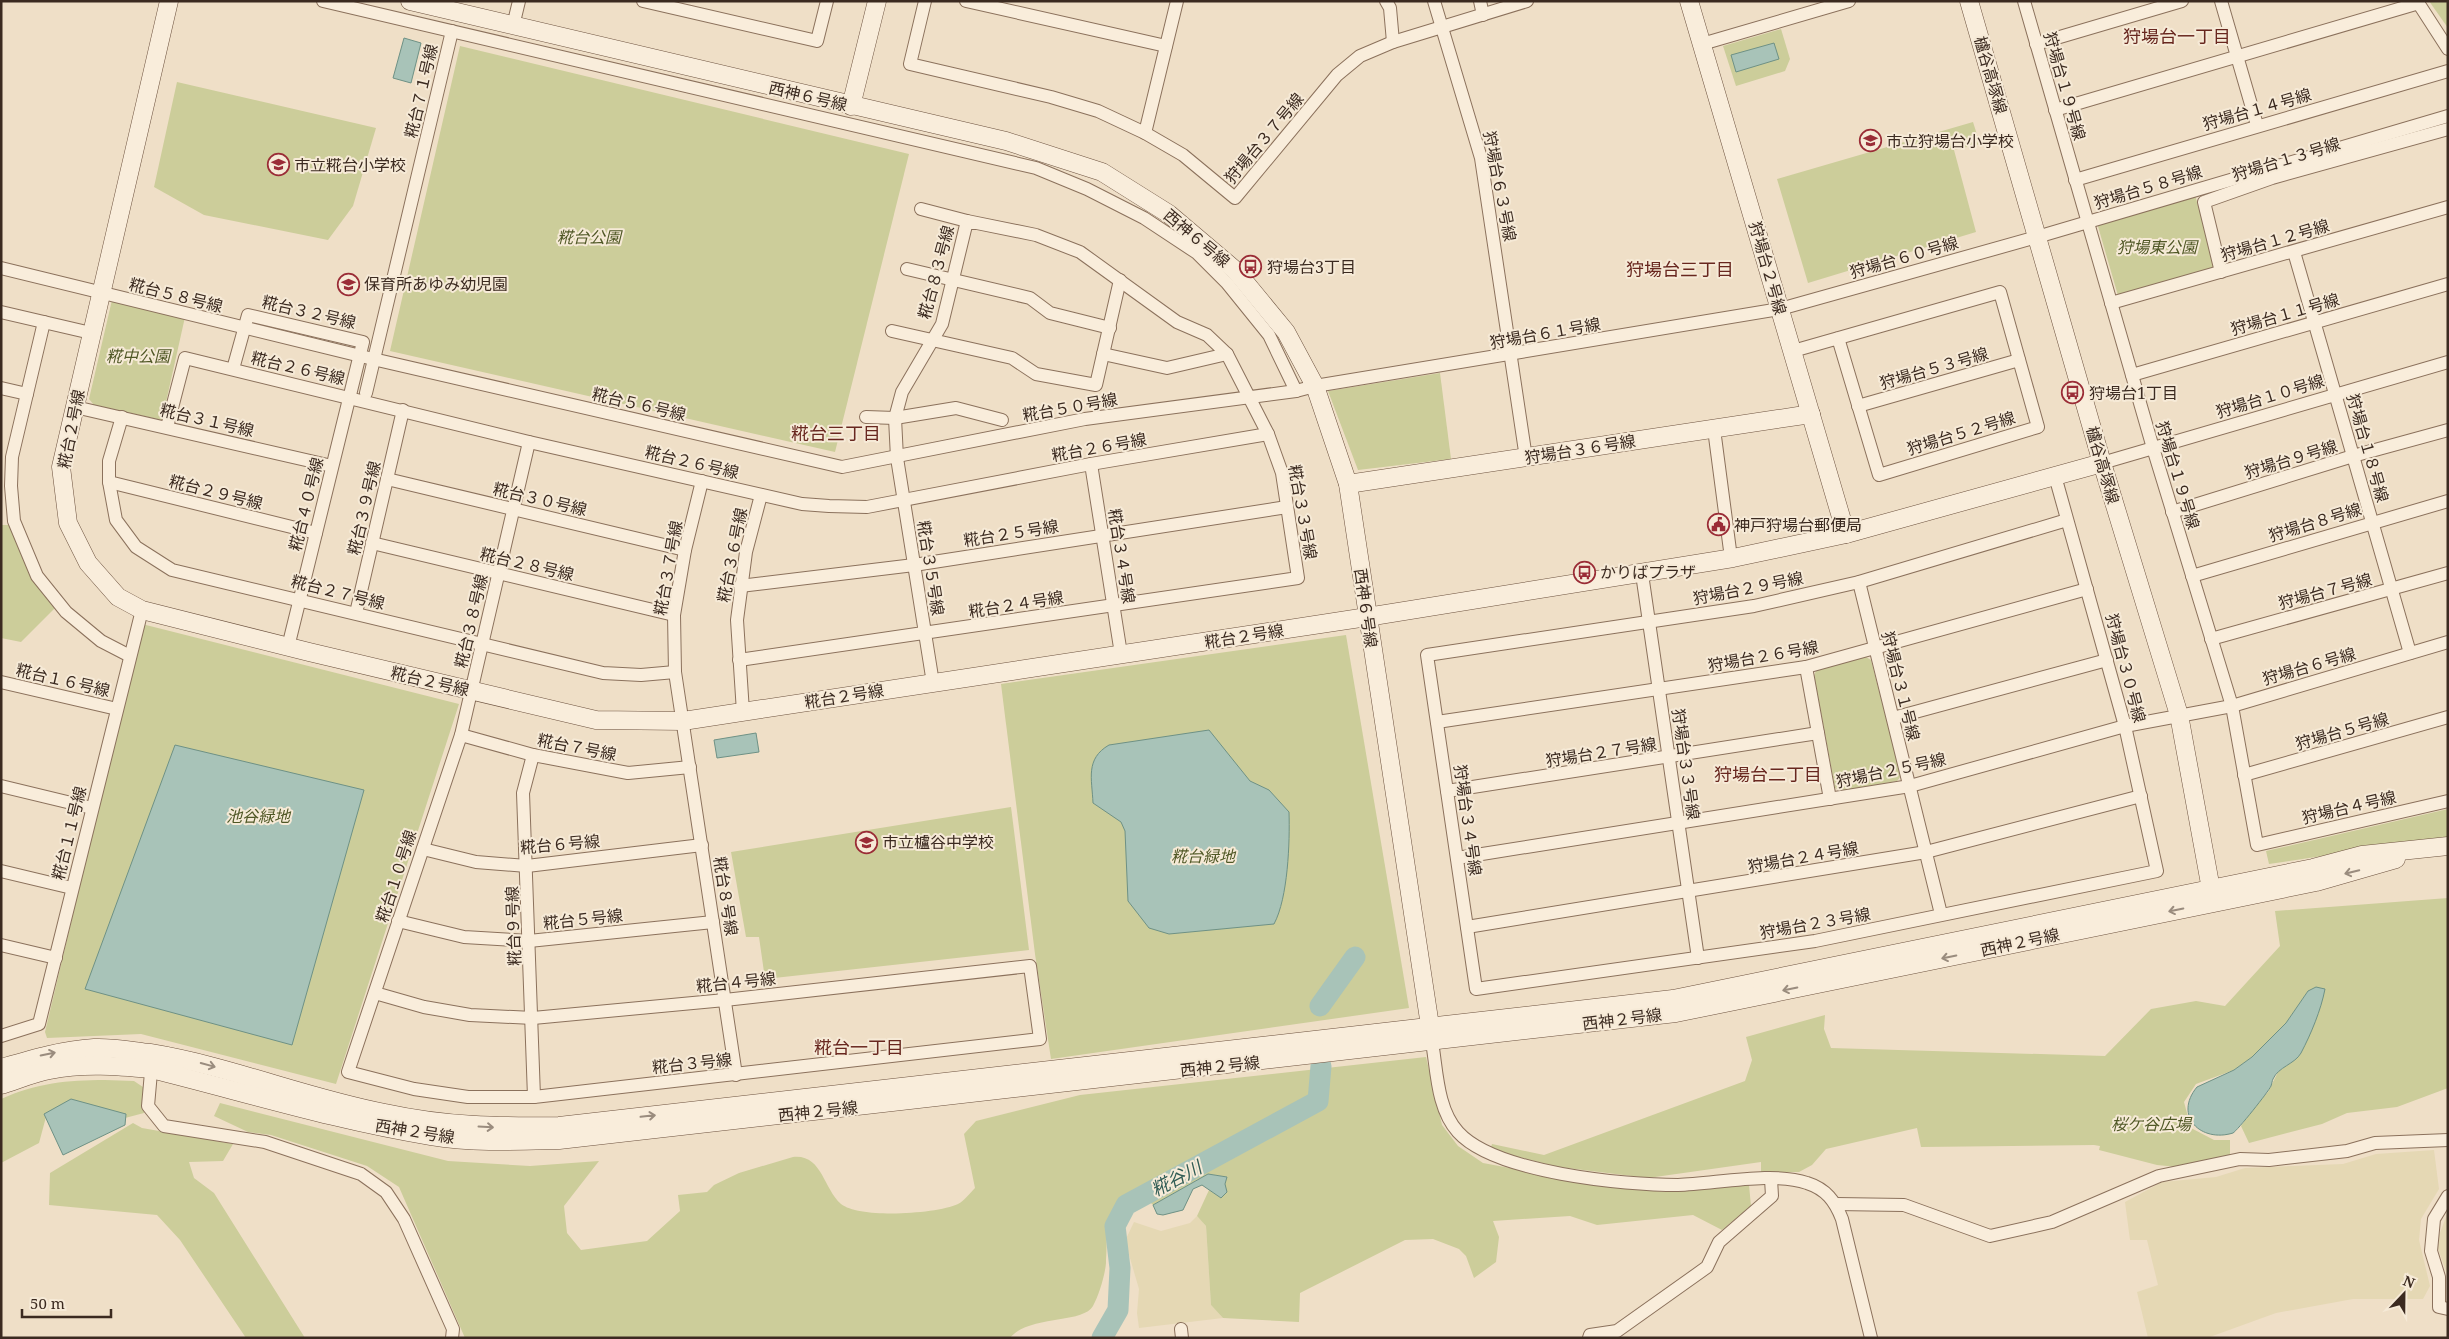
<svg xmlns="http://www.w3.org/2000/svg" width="2449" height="1339" font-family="'Noto Serif','Noto Sans JP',serif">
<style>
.farmland{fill:#e5d8b4}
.green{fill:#cccd9a}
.water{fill:#a8c3b8;stroke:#6e9185}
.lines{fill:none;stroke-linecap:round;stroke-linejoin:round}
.river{stroke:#a8c3b8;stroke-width:21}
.street-casing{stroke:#8b715c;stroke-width:14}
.secondary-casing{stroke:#6d523f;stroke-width:19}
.street{stroke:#f9eddb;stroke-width:12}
.secondary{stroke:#f9eddb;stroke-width:18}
.oneway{stroke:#9a8c7e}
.labels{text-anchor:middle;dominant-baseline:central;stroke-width:4;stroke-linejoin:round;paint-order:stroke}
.street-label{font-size:16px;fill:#3b2a20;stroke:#f6ead7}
.poi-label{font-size:16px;fill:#3b2a20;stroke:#f6ead7;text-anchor:start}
.park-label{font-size:16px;font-style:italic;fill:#505826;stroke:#f6ead7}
.neighbourhood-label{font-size:18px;fill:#68271f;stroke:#f6ead7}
.water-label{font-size:18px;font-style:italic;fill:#2f5b54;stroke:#f6ead7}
</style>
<rect width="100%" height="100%" fill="#efdfc7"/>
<g class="farmland">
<polygon points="2434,1150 2439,1189 2421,1219 2419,1240 2430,1286 2423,1299 2353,1299 2276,1313 2207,1338 2148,1338 2137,1292 2158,1285 2147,1240 2130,1240 2125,1202 2162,1182 2216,1177 2245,1168 2343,1164 2376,1154"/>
<polygon points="2448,1212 2448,1277 2436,1243"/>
<polygon points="1197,1216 1206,1226 1211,1305 1223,1318 1139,1328 1137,1313 1139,1289 1125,1241 1134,1222 1161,1231 1190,1223"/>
</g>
<g class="green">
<polygon points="2429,1 2448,1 2448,28"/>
<polygon points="1781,29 1790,59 1785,71 1736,86 1723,46"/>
<polygon points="460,46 909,154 835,452 390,351"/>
<polygon points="177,82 376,128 353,206 328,240 204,215 154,187"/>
<polygon points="1973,122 1980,144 1954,150 1976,232 1808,283 1777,179"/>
<polygon points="2195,195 2217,271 2119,299 2097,223"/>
<polygon points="112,300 185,317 162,420 94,405 89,399"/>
<polygon points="1440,373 1451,459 1358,470 1328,391"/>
<polygon points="1,525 12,525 57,606 21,642 1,638"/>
<polygon points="142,624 459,704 336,1084 141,1034 47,1038 45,1032"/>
<polygon points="1346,635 1409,1008 1051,1059 1035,954 1001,684"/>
<polygon points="1866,657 1871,660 1901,776 1897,781 1842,791 1835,788 1814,676 1817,668"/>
<polygon points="1011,807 1029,950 765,979 759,937 746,937 731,852"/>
<polygon points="2448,809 2448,837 2269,864 2266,851"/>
<polygon points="2448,898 2448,1088 2397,1107 2347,1113 2322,1124 2249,1143 2241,1126 2254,1107 2268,1092 2278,1072 2300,1055 2308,991 2286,1023 2252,1057 2234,1070 2196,1084 2184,1102 2191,1128 2214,1140 2230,1140 2230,1157 2177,1167 2157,1165 2099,1150 2100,1146 2094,1145 1921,1147 1917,1128 1826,1149 1812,1165 1799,1172 1761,1172 1761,1162 1648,1178 1559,1167 1490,1150 1492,1144 1544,1155 1745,1081 1752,1060 1746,1037 1825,1015 1824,1029 1831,1048 2105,1056 2151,1009 2196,1001 2225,1006 2280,946 2275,911"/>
<path d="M1426 1057 1442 1125 1458 1146 1483 1163 1595 1184 1664 1192 1749 1185 1751 1206 1722 1230 1693 1215 1597 1225 1570 1216 1493 1221 1499 1237 1496 1262 1474 1278 1466 1256 1459 1249 1433 1239 1405 1240 1300 1293 1299 1322 1223 1318 1211 1305 1206 1226 1197 1216 1209 1190 1221 1198 1227 1177 1208 1174 1153 1205 1141 1193C1099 1206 1109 1228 1106 1263 1105 1275 1099 1295 1093 1306 1083 1324 1028 1315 1010 1338H465L399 1187 367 1166 271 1135 248 1132 214 1116 220 1103 448 1161 530 1166 599 1161 564 1206 567 1233 581 1250 647 1241 680 1211 678 1195 707 1192 714 1185 739 1173 793 1157C822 1154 823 1188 841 1204 860 1219 936 1214 958 1204 964 1201 970 1193 975 1188L964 1134 976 1121 1080 1095Z"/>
<path d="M105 1080 134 1081 143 1087 144 1113 125 1118 126 1114H44L46 1117 39 1143 1 1163V1099C37 1083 67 1080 105 1080Z"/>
<polygon points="133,1123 142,1128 233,1144 223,1161 189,1162 194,1178 214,1193 305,1338 246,1338 180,1240 157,1215 49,1205 50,1173"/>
</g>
<g class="water">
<polygon points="404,38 421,43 411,83 393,78"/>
<polygon points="1774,43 1779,59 1736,72 1731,55"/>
<path d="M1209 730 1250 781 1269 790 1289 812C1290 842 1288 898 1274 924L1169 934 1149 928 1128 901 1125 831 1121 822 1093 803C1092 779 1085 759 1109 745Z"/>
<polygon points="756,733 759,752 717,758 714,740"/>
<polygon points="175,745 364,790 292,1045 85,989"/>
<path d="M2316 987 2325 989C2321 1010 2311 1034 2301 1053 2295 1064 2278 1067 2273 1079 2272 1081 2272 1083 2271 1086 2269 1091 2237 1131 2233 1133 2201 1143 2173 1116 2197 1087L2234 1070 2252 1057 2286 1023 2308 991Z"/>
<polygon points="71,1099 126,1114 125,1125 63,1155 44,1114"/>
<polygon points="1208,1174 1227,1177 1225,1184 1227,1192 1221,1198 1202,1185 1193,1189 1183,1210 1163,1215 1157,1214 1153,1205"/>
</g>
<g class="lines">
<g class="river">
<polyline points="1320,1006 1355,957"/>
<polyline points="1102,1338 1118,1310 1120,1268 1115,1226 1126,1205 1318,1101 1321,1066"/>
</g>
<defs>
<g id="street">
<polyline points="323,1 1036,168 1087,189 1144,218 1197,253 1227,283 1269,335 1296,391"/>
<polyline points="643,1 817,41 827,1"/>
<polyline points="925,1 910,64 1051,97 1098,111 1145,133 1183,155 1235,198 1337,75 1360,56 1393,42 1527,1"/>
<polyline points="966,1 1166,46"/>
<polyline points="1386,1 1390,8 1393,42"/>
<polyline points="1434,1 1481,158 1526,458"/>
<polyline points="1480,1 1483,15"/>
<polyline points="2024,1 2153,448 2232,706 2257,845 2448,801"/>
<polyline points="2221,1 2257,125"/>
<polyline points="2417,1 2448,49"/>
<polyline points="513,26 519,1"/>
<polyline points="1702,44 1849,1"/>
<polyline points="2036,44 2182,1"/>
<polyline points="2055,110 2419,3"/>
<polyline points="1145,133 1177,1"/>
<polyline points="2075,180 2448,71"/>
<polyline points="921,209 967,221"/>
<polyline points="2294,252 2410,653"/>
<polyline points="1,268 373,359 842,467 1085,419 1296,391 1315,386 1780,309 2037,237 2448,116"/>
<polyline points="907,269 1030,298 1050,313 1110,328"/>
<polyline points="2221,272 2204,202 2272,178 2448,129"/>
<polyline points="2111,303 2448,207"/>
<polyline points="1,312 91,333"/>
<polyline points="44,322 12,457 11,486 14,521 37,576 66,612 101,641 130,656"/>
<polyline points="892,331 1012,358 1036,374 1096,385 1120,280"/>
<polyline points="1793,351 2000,292 2038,427 1879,475 1838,338"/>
<polyline points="1103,354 1167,368 1227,354"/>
<polyline points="233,369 248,315 363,342 288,647"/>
<polyline points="2132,375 2448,284"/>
<polyline points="1,388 27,394"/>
<polyline points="366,393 452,31"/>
<polyline points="1858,406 2019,360"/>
<polyline points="75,407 332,466"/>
<polyline points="122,417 109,461 109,482 116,520 136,547 172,570 603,673 641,675 675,672"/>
<polyline points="866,417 895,418 956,408 1002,420"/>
<polyline points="167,427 185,358 529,442 802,504 829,506 867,507 1091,464 1268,434"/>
<polyline points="1714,429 1731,558"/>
<polyline points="2102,463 2448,362"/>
<polyline points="1091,464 1121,654"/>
<polyline points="2055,476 2125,726 2157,871 1815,941 1476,989 1427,655 1754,606 1859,582 2067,520"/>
<polyline points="387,479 685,550"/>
<polyline points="702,481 685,550 674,615 675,672 736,1075"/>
<polyline points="109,482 316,533"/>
<polyline points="2172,512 2353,456 2448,430"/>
<polyline points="372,543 674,615"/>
<polyline points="1642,574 1698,958"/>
<polyline points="2192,576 2448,501"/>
<polyline points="1859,582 1941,914"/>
<polyline points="740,586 914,565 1287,507"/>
<polyline points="356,613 403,410"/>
<polyline points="2211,639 2448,573"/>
<polyline points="739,660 1298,578 1282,473 1268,434 1227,354 1207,335 1177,322 1080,252 1036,235 967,221 942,324 902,392 895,418 897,458 933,683"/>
<polyline points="1806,667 1830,799"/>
<polyline points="1,682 117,709"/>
<polyline points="743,712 737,620 746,552 761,495"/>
<polyline points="1893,718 2107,660"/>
<polyline points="1437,722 1806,667 2087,589"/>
<polyline points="461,735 533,755 628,773 690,767"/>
<polyline points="533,755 523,793 534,1097"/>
<polyline points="2244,775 2448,717"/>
<polyline points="1,786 92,808"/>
<polyline points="1447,791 1818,733"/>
<polyline points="423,849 476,862 527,866 702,845"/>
<polyline points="1457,858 1910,786 2125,726 2232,706 2448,642"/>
<polyline points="1,871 72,888"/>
<polyline points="398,921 464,937 529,941 713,922"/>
<polyline points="1467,927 1926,852 2141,796"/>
<polyline points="1,945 56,958"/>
<polyline points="375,993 424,1007 470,1015 533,1018 725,1000 1030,966 1040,1039 534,1097 468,1097 414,1089 348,1072 461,735 529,442"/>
<polyline points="1,1036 39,1024 142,610"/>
<path d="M1432 1042C1437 1071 1437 1109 1458 1132 1495 1173 1624 1185 1678 1185 1715 1184 1773 1171 1807 1183 1826 1189 1835 1201 1842 1219L1871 1338"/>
<polyline points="152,1061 148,1106 164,1126 265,1142 361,1174 386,1192 404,1219 453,1329 452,1338"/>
<polyline points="2448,1196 2434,1219 2431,1251 2439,1277 2439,1307 2448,1309"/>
<polyline points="1836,1204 1904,1205 1990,1236 2052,1222 2159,1176 2240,1159 2269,1160 2347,1151 2375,1143 2448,1140"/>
<polyline points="1181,1329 1182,1338"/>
<polyline points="1589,1338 1590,1335 1617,1331 1707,1267 1719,1242 1772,1196 1771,1179"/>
</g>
<g id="secondary">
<polyline points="169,1 61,467 68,523 88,563 118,597 142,610 309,652 596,720 683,721 1367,617 1733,558 1846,534 2102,463"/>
<polyline points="410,1 1006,141 1102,172 1169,214 1235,270 1286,332 1315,386 1348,484 1432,1039"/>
<polyline points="1689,1 1846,534"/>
<polyline points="1969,1 2102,463 2179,715 2213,900"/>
<polyline points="851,106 877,1"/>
<polyline points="1348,484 1811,414"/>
<path d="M1 1068C32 1059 62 1050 94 1048 112 1047 132 1051 150 1053 230 1066 306 1098 385 1113 445 1126 498 1127 559 1126L1673 999 2313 868 2362 855 2448 846"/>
<path d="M1 1085C17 1080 34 1073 50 1070 83 1063 118 1066 151 1069 244 1092 337 1121 431 1136 474 1143 517 1141 559 1140L1676 1013 2316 882 2396 859"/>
</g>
</defs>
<use href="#street" class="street-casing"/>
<use href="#secondary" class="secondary-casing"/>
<use href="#street" class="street"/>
<use href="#secondary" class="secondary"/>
</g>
<defs><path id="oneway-shaft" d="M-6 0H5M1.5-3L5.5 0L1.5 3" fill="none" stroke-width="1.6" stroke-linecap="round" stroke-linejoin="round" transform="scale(1.25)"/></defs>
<g class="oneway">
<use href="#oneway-shaft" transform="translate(2352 872) rotate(166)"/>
<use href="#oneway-shaft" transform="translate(2176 910) rotate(168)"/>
<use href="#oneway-shaft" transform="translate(1949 957) rotate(168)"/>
<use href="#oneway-shaft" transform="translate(1790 989) rotate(168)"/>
<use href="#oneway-shaft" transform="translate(48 1054) rotate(-12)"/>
<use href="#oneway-shaft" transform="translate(208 1065) rotate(15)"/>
<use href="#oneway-shaft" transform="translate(648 1116) rotate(-6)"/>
<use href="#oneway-shaft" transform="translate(486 1127) rotate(3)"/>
</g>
<defs>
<symbol id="school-ring" viewBox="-11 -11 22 22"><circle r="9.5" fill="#f6ead7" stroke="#9a2c36" stroke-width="1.5"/><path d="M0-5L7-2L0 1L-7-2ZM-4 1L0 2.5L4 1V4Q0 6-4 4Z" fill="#9a2c36"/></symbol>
<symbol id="bus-ring" viewBox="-11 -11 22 22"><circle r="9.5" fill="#f6ead7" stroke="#9a2c36" stroke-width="1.5"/><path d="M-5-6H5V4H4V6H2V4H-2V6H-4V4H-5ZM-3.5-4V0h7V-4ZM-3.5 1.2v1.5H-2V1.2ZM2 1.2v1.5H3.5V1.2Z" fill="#9a2c36"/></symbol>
<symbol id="civic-ring" viewBox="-11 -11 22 22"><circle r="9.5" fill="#f6ead7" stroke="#9a2c36" stroke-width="1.5"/><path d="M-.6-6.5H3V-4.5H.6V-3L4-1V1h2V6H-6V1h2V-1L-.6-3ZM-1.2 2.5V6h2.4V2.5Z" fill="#9a2c36"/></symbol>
</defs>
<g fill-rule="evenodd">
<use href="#school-ring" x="1858" y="128" width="25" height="25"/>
<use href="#school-ring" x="266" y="152" width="25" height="25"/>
<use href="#bus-ring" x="1238" y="254" width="25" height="25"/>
<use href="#school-ring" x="336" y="272" width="25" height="25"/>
<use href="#bus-ring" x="2060" y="380" width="25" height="25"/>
<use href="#civic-ring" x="1706" y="512" width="25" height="25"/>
<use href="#bus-ring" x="1572" y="560" width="25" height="25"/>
<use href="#school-ring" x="854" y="830" width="25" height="25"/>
</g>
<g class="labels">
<g class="street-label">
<text transform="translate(1991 75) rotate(74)">櫨谷高塚線</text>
<text transform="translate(2065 86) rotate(74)">狩場台１９号線</text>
<text transform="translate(421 91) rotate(-77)">糀台７１号線</text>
<text transform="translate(808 96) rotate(13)">西神６号線</text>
<text transform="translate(2257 109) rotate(-16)">狩場台１４号線</text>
<text transform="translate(1264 138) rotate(-50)">狩場台３７号線</text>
<text transform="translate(2286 159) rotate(-17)">狩場台１３号線</text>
<text transform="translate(1500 186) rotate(79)">狩場台６３号線</text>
<text transform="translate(2148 187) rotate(-17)">狩場台５８号線</text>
<text transform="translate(1197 238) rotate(40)">西神６号線</text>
<text transform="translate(2275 240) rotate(-16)">狩場台１２号線</text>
<text transform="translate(1904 257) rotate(-16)">狩場台６０号線</text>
<text transform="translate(1768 268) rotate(74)">狩場台２号線</text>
<text transform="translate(936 272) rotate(-75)">糀台８３号線</text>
<text transform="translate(176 295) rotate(14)">糀台５８号線</text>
<text transform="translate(309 312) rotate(13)">糀台３２号線</text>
<text transform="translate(2285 314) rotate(-16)">狩場台１１号線</text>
<text transform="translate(1545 333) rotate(-10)">狩場台６１号線</text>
<text transform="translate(298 368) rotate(13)">糀台２６号線</text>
<text transform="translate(1934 368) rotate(-16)">狩場台５３号線</text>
<text transform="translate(2270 396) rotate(-17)">狩場台１０号線</text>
<text transform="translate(639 404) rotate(13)">糀台５６号線</text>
<text transform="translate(1070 407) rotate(-10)">糀台５０号線</text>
<text transform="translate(207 420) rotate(13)">糀台３１号線</text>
<text transform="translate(71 429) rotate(-79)">糀台２号線</text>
<text transform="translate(1961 433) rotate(-17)">狩場台５２号線</text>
<text transform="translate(1099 447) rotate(-10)">糀台２６号線</text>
<text transform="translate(2368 448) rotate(74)">狩場台１８号線</text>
<text transform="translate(1580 449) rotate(-9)">狩場台３６号線</text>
<text transform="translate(2291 459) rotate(-17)">狩場台９号線</text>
<text transform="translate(692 462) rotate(13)">糀台２６号線</text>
<text transform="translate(2103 465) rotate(74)">櫨谷高塚線</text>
<text transform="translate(2178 475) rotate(73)">狩場台１９号線</text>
<text transform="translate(216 492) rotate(14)">糀台２９号線</text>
<text transform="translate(540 499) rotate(13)">糀台３０号線</text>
<text transform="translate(306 504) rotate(-76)">糀台４０号線</text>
<text transform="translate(364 508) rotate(-77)">糀台３９号線</text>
<text transform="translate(1303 512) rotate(80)">糀台３３号線</text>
<text transform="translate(2315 522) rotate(-17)">狩場台８号線</text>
<text transform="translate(1011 533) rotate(-9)">糀台２５号線</text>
<text transform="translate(732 555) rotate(-79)">糀台３６号線</text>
<text transform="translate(1122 556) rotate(81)">糀台３４号線</text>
<text transform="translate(527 564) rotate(13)">糀台２８号線</text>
<text transform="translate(668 568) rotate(-80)">糀台３７号線</text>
<text transform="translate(931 568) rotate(81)">糀台３５号線</text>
<text transform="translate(1748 588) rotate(-11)">狩場台２９号線</text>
<text transform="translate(2325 591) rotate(-15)">狩場台７号線</text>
<text transform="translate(338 592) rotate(14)">糀台２７号線</text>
<text transform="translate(1016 604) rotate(-9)">糀台２４号線</text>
<text transform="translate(1366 608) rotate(82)">西神６号線</text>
<text transform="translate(471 621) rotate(-77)">糀台３８号線</text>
<text transform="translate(1244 636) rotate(-9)">糀台２号線</text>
<text transform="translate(1763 656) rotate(-10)">狩場台２６号線</text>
<text transform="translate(2309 666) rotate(-16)">狩場台６号線</text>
<text transform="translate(2126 668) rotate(75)">狩場台３０号線</text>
<text transform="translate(63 680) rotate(13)">糀台１６号線</text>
<text transform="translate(430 681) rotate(13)">糀台２号線</text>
<text transform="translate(1901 686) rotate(76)">狩場台３１号線</text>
<text transform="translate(844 696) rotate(-9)">糀台２号線</text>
<text transform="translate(2342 731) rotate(-16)">狩場台５号線</text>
<text transform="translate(577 747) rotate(11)">糀台７号線</text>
<text transform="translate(1601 752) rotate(-9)">狩場台２７号線</text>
<text transform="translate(1686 764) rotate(82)">狩場台３３号線</text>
<text transform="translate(1891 770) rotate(-12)">狩場台２５号線</text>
<text transform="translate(2349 807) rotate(-13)">狩場台４号線</text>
<text transform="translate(1468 820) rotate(82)">狩場台３４号線</text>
<text transform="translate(69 833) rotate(-76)">糀台１１号線</text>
<text transform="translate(560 844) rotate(-5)">糀台６号線</text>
<text transform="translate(1803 857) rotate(-10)">狩場台２４号線</text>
<text transform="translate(396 876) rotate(-72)">糀台１０号線</text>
<text transform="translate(726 896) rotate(81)">糀台８号線</text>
<text transform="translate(583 919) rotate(-6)">糀台５号線</text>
<text transform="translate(1815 923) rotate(-10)">狩場台２３号線</text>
<text transform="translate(513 926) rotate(-92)">糀台９号線</text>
<text transform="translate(2020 942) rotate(-12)">西神２号線</text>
<text transform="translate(736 982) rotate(-6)">糀台４号線</text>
<text transform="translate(1622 1019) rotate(-7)">西神２号線</text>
<text transform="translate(692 1063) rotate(-6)">糀台３号線</text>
<text transform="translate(1220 1066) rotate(-6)">西神２号線</text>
<text transform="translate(818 1111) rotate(-6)">西神２号線</text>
<text transform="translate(415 1131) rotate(9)">西神２号線</text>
</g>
<g class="poi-label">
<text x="1886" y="141">市立狩場台小学校</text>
<text x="294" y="165">市立糀台小学校</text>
<text x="1267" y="267">狩場台3丁目</text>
<text x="364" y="284">保育所あゆみ幼児園</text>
<text x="2089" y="393">狩場台1丁目</text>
<text x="1734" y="525">神戸狩場台郵便局</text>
<text x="1600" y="572">かりばプラザ</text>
<text x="882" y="842">市立櫨谷中学校</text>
</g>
<g class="park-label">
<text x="589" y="237">糀台公園</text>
<text x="2157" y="247">狩場東公園</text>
<text x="138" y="356">糀中公園</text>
<text x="258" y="816">池谷緑地</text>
<text x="1203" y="856">糀台緑地</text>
<text x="2151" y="1124">桜ケ谷広場</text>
</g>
<g class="neighbourhood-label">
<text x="2177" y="36">狩場台一丁目</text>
<text x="1680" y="269">狩場台三丁目</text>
<text x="836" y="433">糀台三丁目</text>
<text x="1768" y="774">狩場台二丁目</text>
<text x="859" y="1047">糀台一丁目</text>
</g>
<g class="water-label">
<text transform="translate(1176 1178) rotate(-28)">糀谷川</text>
</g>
</g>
<rect width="2449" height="1339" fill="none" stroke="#3b2a20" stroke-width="5"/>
<g transform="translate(2404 1294) rotate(22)" stroke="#f6ead7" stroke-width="4" paint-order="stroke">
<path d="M0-4L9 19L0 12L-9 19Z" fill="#3b2a20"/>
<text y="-8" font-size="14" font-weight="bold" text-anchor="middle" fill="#3b2a20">N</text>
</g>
<path d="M22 1309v8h89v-8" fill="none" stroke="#3b2a20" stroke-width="2.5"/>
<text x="30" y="1309" font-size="15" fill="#3b2a20" stroke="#f6ead7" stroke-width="4" paint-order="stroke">50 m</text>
</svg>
